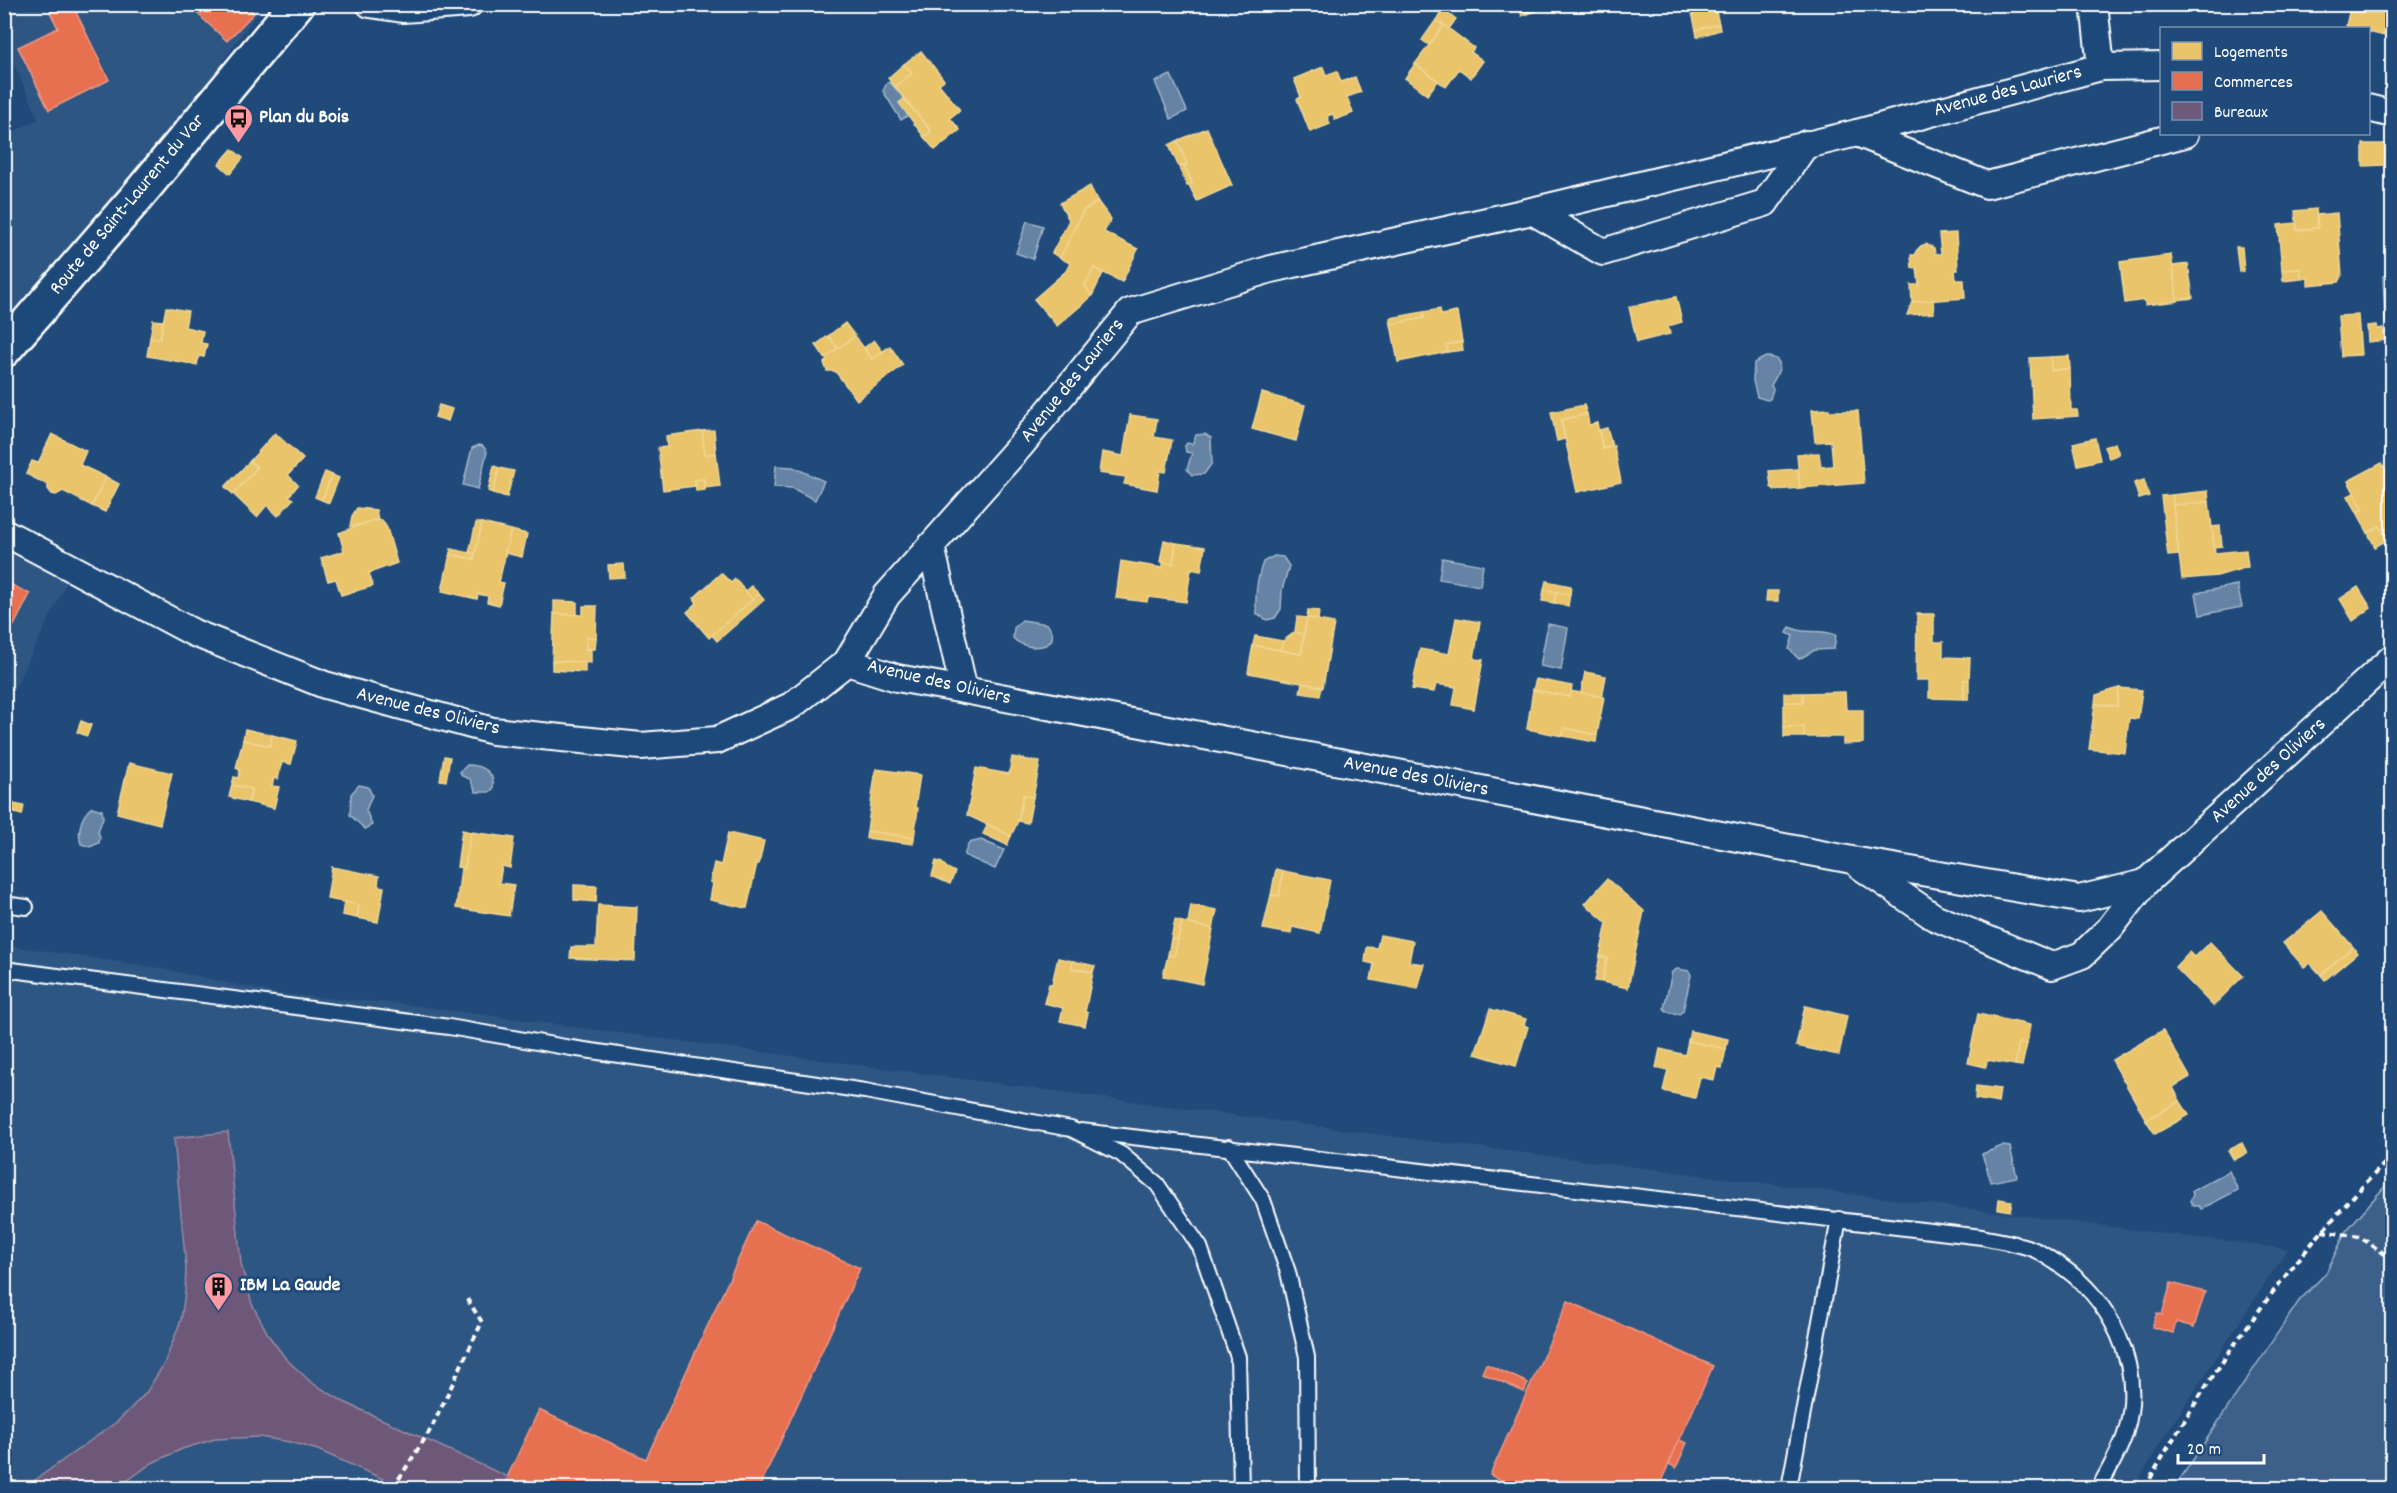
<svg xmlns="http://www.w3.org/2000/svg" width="2397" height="1493" font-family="Dekko,sans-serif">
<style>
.built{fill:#2e5683}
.green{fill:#3c618b;stroke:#9eb0c5;stroke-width:1.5}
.water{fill:#6583a4;stroke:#a3b5c8;stroke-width:1.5}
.homes{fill:#e9c46a;stroke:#f0d697;stroke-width:1.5}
.shops{fill:#e76f51;stroke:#ee9a85;stroke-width:1.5}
.offices{fill:#6d597a;stroke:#998ba2;stroke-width:1.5}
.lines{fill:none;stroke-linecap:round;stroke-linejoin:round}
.service-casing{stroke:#fff;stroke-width:18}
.minor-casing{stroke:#fff;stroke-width:30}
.secondary-casing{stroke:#fff;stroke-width:38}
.path{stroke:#fff;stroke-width:4;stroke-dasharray:6 4.5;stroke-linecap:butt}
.service{stroke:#1f4a7a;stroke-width:14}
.minor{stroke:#1f4a7a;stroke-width:26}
.secondary{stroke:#1f4a7a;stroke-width:33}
.labels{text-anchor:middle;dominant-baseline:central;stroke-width:6;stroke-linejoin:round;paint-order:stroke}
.street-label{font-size:20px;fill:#fff;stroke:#1f4a7a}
.poi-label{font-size:20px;font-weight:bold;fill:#fff;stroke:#1f4a7a;text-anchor:start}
</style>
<rect width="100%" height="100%" fill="#1f4a7a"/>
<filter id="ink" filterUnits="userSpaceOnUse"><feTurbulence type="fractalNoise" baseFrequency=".0167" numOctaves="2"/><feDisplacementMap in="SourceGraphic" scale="12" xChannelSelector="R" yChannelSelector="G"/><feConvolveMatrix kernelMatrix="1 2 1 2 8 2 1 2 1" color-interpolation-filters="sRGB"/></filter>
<g filter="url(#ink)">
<g class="built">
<polygon points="5,5 263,5 190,107 5,319 5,136 39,119 5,45"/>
<polygon points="5,548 69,578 5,708"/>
<polygon points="5,945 159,968 279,994 403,1004 1413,1139 2288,1249 2164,1437 2134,1488 5,1488"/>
</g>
<polygon class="green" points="2392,1178 2392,1488 2174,1488 2299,1301 2326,1273 2346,1231"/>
<g class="water">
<polygon points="1171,75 1187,111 1171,119 1155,82"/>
<polygon points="890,82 915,111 901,120 883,91 887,83"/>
<polygon points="1027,221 1043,226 1033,259 1016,253"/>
<polygon points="2383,276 2392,276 2392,321 2385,321"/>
<path d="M1766 357C1788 357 1778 374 1771 385L1773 389 1770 399 1767 400 1757 397 1753 381 1754 363Z"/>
<polygon points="1205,434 1211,438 1212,463 1204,474 1192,475 1187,469 1192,453 1186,452 1185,446 1187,443 1192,444 1196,435"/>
<polygon points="479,445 483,446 487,452 478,489 463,485 472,448"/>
<polygon points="776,466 793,467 824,481 815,500 792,488 774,487"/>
<path d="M1274 556 1283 557 1289 566 1282 590 1281 609 1275 618 1267 620 1257 614C1254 595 1257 579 1263 562Z"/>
<polygon points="1442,558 1483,565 1480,586 1439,579"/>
<polygon points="2237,585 2242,607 2200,615 2196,593"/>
<path d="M1022 620 1047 624C1067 649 1026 653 1013 638L1014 628Z"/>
<polygon points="1548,624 1568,628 1561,670 1540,666"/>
<path d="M1790 627C1803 635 1821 628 1836 635L1834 649 1815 650 1799 659 1789 649 1793 636 1787 633Z"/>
<path d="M467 765C482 765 496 772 493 789L489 792H476L470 779 462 776 460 772Z"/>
<polygon points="359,785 368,787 372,795 366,810 372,825 365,829 350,815 351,794"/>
<path d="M92 807 102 810 103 818 98 831 100 837 99 843 90 847 81 844C77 832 81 815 92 807Z"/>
<polygon points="981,840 1004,850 995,869 964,855 969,843"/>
<polygon points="1677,969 1689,971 1691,975 1683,1011 1679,1014 1667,1012 1664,1008 1672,972"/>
<polygon points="2002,1146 2010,1147 2017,1177 1991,1182 1982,1154"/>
<polygon points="2229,1171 2238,1190 2201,1209 2199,1206 2193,1206 2190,1201 2193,1195 2192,1191"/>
</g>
<g class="homes">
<polygon points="1518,4 1555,4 1522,16"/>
<polygon points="1690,4 1714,4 1719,24 1696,30"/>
<polygon points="2347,4 2392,4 2385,36 2368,32 2368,28 2346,26 2350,8 2346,8"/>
<polygon points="1443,10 1456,19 1449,29 1436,20"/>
<polygon points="1436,20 1444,25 1429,45 1422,40"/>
<polygon points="1719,24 1720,30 1697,37 1696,30"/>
<polygon points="1444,25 1474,48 1471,52 1483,61 1471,78 1459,69 1446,87 1415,64"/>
<polygon points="921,51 944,80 939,84 960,110 950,118 960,130 935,150 924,137 931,131 895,87 912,73 904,64"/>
<polygon points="904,64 912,73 895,87 888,78"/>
<polygon points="1415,64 1438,81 1427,95 1405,78"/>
<polygon points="1323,67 1326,75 1337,71 1341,82 1355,77 1361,92 1347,97 1353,113 1335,120 1333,114 1327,116 1330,124 1310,132 1297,99 1301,97 1294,79"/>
<polygon points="904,99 931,131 924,137 899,103"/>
<polygon points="1207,128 1232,185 1197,201 1189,185 1192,183 1184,165 1187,164 1177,141"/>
<polygon points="1177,141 1187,164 1179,167 1169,145"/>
<polygon points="2363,144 2385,144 2385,165 2363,166"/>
<polygon points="232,149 243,158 230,174 219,164"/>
<polygon points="1184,165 1192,183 1187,186 1179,167"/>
<polygon points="1090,186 1098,202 1084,210 1060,258 1052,253 1069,220 1060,203"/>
<polygon points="1098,202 1111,219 1104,232 1138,249 1122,282 1094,268 1085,286 1092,296 1057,326 1034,299 1066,271 1070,263 1060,258 1084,210"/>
<polygon points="2316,209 2318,228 2297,230 2295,211"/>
<polygon points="2337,213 2342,276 2339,282 2308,285 2308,278 2301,279 2300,269 2282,270 2278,225 2296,223 2297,230 2318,228 2317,215"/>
<polygon points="1956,233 1958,270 1955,270 1956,280 1964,280 1965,298 1912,302 1911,285 1919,285 1917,268 1912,268 1911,255 1916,255 1916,251 1921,246 1926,244 1934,248 1935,254 1941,254 1939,234"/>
<polygon points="2236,247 2242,247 2244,271 2239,272"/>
<polygon points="2171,255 2178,301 2145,305 2145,300 2125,303 2120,262"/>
<polygon points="2188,264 2193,298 2177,300 2173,266"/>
<polygon points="1094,268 1103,273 1092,296 1085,286"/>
<polygon points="2300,269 2301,279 2283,281 2282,270"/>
<polygon points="1676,297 1682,322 1668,326 1670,334 1637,342 1629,307"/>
<polygon points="1933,300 1934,313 1907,315 1912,302"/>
<polygon points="166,307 188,311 185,327 203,331 201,343 207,344 204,357 199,356 197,365 147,356 150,338 160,339"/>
<polygon points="1440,309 1441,315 1457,312 1462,342 1446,345 1448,352 1398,362 1391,324 1424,318 1423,312"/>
<polygon points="1423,312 1424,318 1391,324 1390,318"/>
<polygon points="2358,315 2361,355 2341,356 2338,316"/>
<polygon points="153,320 163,321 160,339 150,338"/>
<polygon points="845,323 855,336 838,348 828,336"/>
<polygon points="2376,325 2377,329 2383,328 2385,340 2368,342 2367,326"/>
<polygon points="828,336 838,348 825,358 816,345"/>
<polygon points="855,336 872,359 890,346 903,365 857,400 835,371 827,371 824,363 827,360 825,358"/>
<polygon points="874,340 883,352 872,359 864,348"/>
<polygon points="1462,342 1463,350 1448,352 1446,345"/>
<polygon points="2069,356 2070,369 2051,370 2051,357"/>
<polygon points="2051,357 2051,370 2070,369 2071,410 2077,410 2078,416 2033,419 2030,358"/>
<polygon points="1262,393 1305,405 1296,441 1252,429"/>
<polygon points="439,405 452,409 448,421 435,417"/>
<polygon points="1584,405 1587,414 1561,420 1565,439 1557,441 1551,412"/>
<polygon points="1829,409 1829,411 1858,411 1864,483 1800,488 1797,454 1819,453 1821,467 1833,466 1831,441 1815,442 1812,410"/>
<polygon points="1587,414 1589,425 1597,423 1603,449 1614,446 1621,482 1577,492 1561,420"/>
<polygon points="1130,415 1157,419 1154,437 1172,440 1166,472 1160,471 1157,490 1124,484 1126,477 1099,473 1102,452 1123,456"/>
<polygon points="1607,428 1612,446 1603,449 1599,430"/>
<polygon points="714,430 716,453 705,455 702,431"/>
<polygon points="702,431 705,455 716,453 720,486 705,488 704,479 695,480 695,486 663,490 658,448 667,447 666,436"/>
<polygon points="275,433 303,459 288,475 298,485 289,496 293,499 278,516 267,505 257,517 233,494 257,468 250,461"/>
<polygon points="52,434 86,451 80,465 106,477 92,506 63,491 56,495 52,494 48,489 48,485 26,474 32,461 38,463"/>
<polygon points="2095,438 2100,460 2078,465 2073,443"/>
<polygon points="2115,443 2119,454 2109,458 2104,447"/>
<polygon points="250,461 257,468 233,494 225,487"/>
<polygon points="2382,463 2392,482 2392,537 2387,540 2380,526 2368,533 2357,512 2363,509 2348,481"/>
<polygon points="494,466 499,468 493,493 488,491"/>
<polygon points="499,468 514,471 507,497 493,493"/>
<polygon points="1798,469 1800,488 1775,490 1771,487 1769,471"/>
<polygon points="325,472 332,475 322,500 315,497"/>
<polygon points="332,475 339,478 329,503 322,500"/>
<polygon points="106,477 119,484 105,512 92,506"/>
<polygon points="704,479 705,490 696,491 695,480"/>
<polygon points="2144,480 2149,496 2139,499 2134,483"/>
<polygon points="2208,491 2209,502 2173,505 2172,495"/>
<polygon points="2354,493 2363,509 2357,512 2348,496"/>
<polygon points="2172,495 2179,555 2168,556 2161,496"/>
<polygon points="2209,502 2215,553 2246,550 2248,567 2217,576 2182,579 2173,505"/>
<polygon points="357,508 376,510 378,520 350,527 352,516"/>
<polygon points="382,520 387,528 397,563 369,573 373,586 341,595 336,579 328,581 321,558 344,551 339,533 371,521"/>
<polygon points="476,523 482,523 475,554 469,553"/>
<polygon points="482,523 511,530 499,582 504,583 499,605 487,602 488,596 478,594 477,599 442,591 450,554 474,559"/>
<polygon points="2220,526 2222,546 2214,547 2212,527"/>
<polygon points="2380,526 2387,540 2375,547 2368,533"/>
<polygon points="511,530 527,534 522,557 505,553"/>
<polygon points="1164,540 1176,543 1173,564 1160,562"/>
<polygon points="1176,543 1205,547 1201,571 1191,569 1186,602 1148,597 1147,602 1116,598 1121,561 1163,568 1163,562 1173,564"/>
<polygon points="451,549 475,554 474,559 450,554"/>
<polygon points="624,564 625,577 609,578 608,565"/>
<polygon points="721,573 731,583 735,579 753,600 709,638 687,612 697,603 694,598"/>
<polygon points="1546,581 1571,586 1570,594 1544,590"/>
<polygon points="751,586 759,594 753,600 745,591"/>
<polygon points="2358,587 2371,608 2353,621 2340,599"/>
<polygon points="1544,590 1556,592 1554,603 1542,601"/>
<polygon points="1767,591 1778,591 1778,601 1766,601"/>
<polygon points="1556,592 1570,594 1568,606 1554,603"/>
<polygon points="759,594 764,600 717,641 712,635"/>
<polygon points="554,601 577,602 577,615 554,614"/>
<polygon points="583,606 597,606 596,638 587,637 586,649 591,649 591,663 552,661 554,614 583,615"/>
<polygon points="1308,610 1319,611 1318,620 1307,618"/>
<polygon points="1917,614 1934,614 1934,642 1943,642 1943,657 1970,658 1969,680 1964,680 1964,699 1929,698 1929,680 1916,680"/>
<polygon points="1297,617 1307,618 1304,634 1295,632"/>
<polygon points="1307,618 1334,623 1323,687 1248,673 1253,645 1301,654"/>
<polygon points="1456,618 1480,622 1474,659 1483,660 1474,709 1453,705 1456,687 1436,684 1434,692 1412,689 1420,649 1449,654"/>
<polygon points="1295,632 1304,634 1301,654 1281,650 1283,641"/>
<polygon points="1255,636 1283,641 1281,650 1253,645"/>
<polygon points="587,637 596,638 595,649 586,649"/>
<polygon points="552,661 585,662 585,672 552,670"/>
<polygon points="1585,672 1606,676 1602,697 1581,693"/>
<polygon points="1536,679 1572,686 1570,697 1533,690"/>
<rect x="1964" y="680" width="5" height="19"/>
<polygon points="1302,683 1322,687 1320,696 1300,693"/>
<polygon points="2119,688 2117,706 2095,704 2096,695"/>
<polygon points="2119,688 2142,690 2138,719 2129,718 2125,753 2089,749 2095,704 2117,706"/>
<polygon points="1533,690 1570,697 1571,691 1604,697 1597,735 1564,728 1563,736 1527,729"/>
<polygon points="1845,692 1846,710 1863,710 1863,743 1843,744 1843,737 1804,737 1804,727 1784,727 1784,702 1803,702 1803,693"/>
<rect x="1784" y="693" width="19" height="9"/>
<polygon points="81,721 91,725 87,736 77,732"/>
<rect x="1784" y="727" width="20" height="10"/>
<polygon points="1564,728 1597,735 1596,742 1563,736"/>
<polygon points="245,729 272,735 270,746 243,740"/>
<polygon points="272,735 297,741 291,764 282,762 278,779 274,778 272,786 279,787 274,808 248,802 252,789 232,785 234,777 238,778 240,770 236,768 243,740 270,746"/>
<polygon points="444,756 450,757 446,781 440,780"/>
<polygon points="1012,757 1040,762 1033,797 1023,795 1018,821 1011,836 967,815 976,768 1009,774"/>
<polygon points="129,763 172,773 160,824 117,813"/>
<polygon points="876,769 920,775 915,808 918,808 914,838 867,831"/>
<polygon points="232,785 252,789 248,802 229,797"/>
<polygon points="1023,795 1033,797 1028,823 1018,821"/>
<polygon points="4,802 24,806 22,815 4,810"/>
<polygon points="988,824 1011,836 1007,845 983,834"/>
<polygon points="462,830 471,832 465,868 457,867"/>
<polygon points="867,831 914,838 913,844 866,838"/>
<polygon points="471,832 514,838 510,868 502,866 499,883 514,885 509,916 456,908 461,868 465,868"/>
<polygon points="728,833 764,841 759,864 757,863 747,908 710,900 713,883 710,882 714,863 721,865"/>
<polygon points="936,861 942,863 947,868 955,872 950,884 932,876"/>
<polygon points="332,867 379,876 378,886 384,887 378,922 357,918 359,905 327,899"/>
<polygon points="1276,869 1283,871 1279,896 1271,895"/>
<polygon points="1283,871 1330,880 1320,933 1292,927 1291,934 1263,929 1271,895 1279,896"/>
<polygon points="1607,879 1644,911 1628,988 1602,982 1607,958 1600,956 1607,923 1585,904"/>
<polygon points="574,885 597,886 596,902 574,900"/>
<polygon points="344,902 359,905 357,918 342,915"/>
<polygon points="598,905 637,907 635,961 570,958 571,947 596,947"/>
<polygon points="1191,905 1217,910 1213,929 1188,923"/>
<polygon points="2322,911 2353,947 2321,975 2310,963 2304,967 2283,943"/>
<polygon points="1175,920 1182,922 1178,940 1171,939"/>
<polygon points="1182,922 1213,929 1202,984 1163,976 1168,955 1174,956"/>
<polygon points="1380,935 1413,941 1409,962 1424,964 1418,989 1371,980 1374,964 1365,962 1367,947 1377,948"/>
<polygon points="1171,939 1178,940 1174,956 1168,955"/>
<polygon points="2210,942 2243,976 2213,1006 2175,967 2189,952 2194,957"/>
<polygon points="2353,947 2357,953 2325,980 2321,975"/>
<polygon points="1600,956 1607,958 1602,982 1595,981"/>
<polygon points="1058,958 1073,961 1072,968 1093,972 1085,1012 1088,1013 1085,1026 1060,1021 1063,1008 1044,1003 1049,984 1052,984"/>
<polygon points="1073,961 1095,966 1093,972 1072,968"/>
<polygon points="1805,1006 1847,1016 1839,1055 1796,1046"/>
<polygon points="1490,1009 1526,1019 1524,1025 1528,1027 1516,1066 1475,1054"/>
<polygon points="1978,1014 2030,1025 2027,1044 2019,1043 2015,1065 1987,1060 1986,1067 1968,1063"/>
<polygon points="2163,1030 2190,1077 2173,1087 2180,1101 2146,1120 2112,1060"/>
<polygon points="1690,1031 1728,1039 1726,1049 1688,1041"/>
<polygon points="1688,1041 1726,1049 1722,1068 1717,1067 1714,1080 1700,1077 1695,1098 1663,1091 1668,1070 1656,1068 1660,1049 1685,1055"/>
<polygon points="2019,1043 2027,1044 2022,1066 2015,1065"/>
<polygon points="1976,1086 2000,1089 1998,1103 1975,1099"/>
<polygon points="2180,1101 2189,1115 2155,1134 2146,1120"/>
<polygon points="2242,1143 2247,1153 2234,1160 2228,1150"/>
<polygon points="1999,1199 2012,1201 2010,1211 1998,1209"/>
</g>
<g class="shops">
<polygon points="66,4 72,4 109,80 49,110 18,47 58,28 50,12"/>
<polygon points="187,4 246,4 254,13 227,41"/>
<polygon points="4,581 30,594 4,645"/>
<polygon points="756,1221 860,1268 759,1488 502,1488 539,1410 646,1459"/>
<polygon points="2171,1283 2205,1292 2194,1327 2176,1322 2173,1333 2152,1327 2157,1313 2162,1315"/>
<polygon points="1568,1301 1713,1366 1658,1488 1519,1488 1490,1475"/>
<polygon points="1486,1364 1528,1383 1524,1392 1482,1373"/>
<polygon points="1679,1440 1687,1443 1676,1468 1669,1464"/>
</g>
<polygon class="offices" points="228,1132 241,1264 252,1304 269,1336 286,1359 312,1383 344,1402 508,1477 502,1488 403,1488 318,1450 290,1442 259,1437 215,1439 182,1449 152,1463 117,1488 24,1488 118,1421 146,1393 164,1364 181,1320 185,1292 186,1268 174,1138"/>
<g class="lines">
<defs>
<g id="service">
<polyline points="4,904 26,907"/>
<polyline points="4,969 449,1027 571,1048 865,1091 1071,1129 1121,1154 1157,1184 1200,1247 1238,1357 1241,1488"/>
<path d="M1081 1131 1982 1237C1999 1241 2019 1243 2035 1250 2042 1253 2048 1258 2055 1262 2110 1296 2145 1366 2126 1431 2121 1450 2108 1470 2099 1488"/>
<polyline points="1229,1147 1263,1200 1288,1272 1307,1357 1308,1488"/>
<polyline points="1789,1488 1839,1219"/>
</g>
<g id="minor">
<polyline points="370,4 403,9 469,4"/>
<polyline points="2094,4 2101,67"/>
<polyline points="2368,108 2392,114"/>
<polyline points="1857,133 1987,185 2185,134"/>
<polyline points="1532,211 1603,252 1765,203 1806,144"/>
<polyline points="4,532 194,633 325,685 493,731 641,746 717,740 791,706 847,662 887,595 1021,445 1130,312 1271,269 1532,211 1857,133 2101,67 2162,66"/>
<polyline points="931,546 964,690"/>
<polyline points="847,662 897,678 964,690 1852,860 2079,899 2145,883 2392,658"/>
<polyline points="1860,866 1934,917 2052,966 2082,955 2110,928 2145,883"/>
</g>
<polyline id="secondary" points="4,350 135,199 297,4"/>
</defs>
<use href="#service" class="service-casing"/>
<use href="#minor" class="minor-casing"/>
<use href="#secondary" class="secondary-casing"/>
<g class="path">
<polyline points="2322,1231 2360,1237 2392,1259"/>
<polyline points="393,1488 431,1429 482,1322 465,1296"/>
<path d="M2145 1488C2212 1367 2294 1254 2392 1156"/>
</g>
<use href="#service" class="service"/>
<use href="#minor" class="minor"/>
<use href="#secondary" class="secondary"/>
</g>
</g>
<defs>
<symbol id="bus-pin" viewBox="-11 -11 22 30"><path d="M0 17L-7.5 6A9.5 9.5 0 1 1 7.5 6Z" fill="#ff9aa2" stroke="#1f4a7a"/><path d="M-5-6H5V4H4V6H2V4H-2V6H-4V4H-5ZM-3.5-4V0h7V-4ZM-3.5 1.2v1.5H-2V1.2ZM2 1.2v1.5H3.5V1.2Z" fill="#111"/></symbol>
<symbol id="building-pin" viewBox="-11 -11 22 30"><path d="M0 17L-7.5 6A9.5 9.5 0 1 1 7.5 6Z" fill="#ff9aa2" stroke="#1f4a7a"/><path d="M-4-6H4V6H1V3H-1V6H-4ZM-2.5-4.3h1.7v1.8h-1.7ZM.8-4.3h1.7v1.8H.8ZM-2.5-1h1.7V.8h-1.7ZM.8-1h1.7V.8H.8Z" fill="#111"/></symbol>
</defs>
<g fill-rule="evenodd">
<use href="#bus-pin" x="222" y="102" width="33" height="45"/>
<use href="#building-pin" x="202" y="1270" width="33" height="45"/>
</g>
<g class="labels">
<g class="street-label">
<text transform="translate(2008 92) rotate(-15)">Avenue des Lauriers</text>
<text transform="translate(128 205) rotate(-50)">Route de Saint-Laurent du Var</text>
<text transform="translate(1073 381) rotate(-51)">Avenue des Lauriers</text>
<text transform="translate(939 683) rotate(13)">Avenue des Oliviers</text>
<text transform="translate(428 712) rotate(14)">Avenue des Oliviers</text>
<text transform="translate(2269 771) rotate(-42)">Avenue des Oliviers</text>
<text transform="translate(1416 777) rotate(11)">Avenue des Oliviers</text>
</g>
<g class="poi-label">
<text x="259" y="118">Plan du Bois</text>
<text x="240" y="1286">IBM La Gaude</text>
</g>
</g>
<rect width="2397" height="1493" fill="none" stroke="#1f4a7a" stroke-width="24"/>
<rect x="12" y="12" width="2373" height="1469" fill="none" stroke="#fff" stroke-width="2" filter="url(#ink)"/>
<rect x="2160" y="27" width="210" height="108" fill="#1f4a7a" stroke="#7992af" stroke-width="1.5"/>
<rect x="2172" y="42" width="30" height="18" fill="#e9c46a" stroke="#7992af" stroke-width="1.5"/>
<text x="2214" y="57" font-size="18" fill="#ffffff">Logements</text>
<rect x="2172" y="72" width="30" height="18" fill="#e76f51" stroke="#7992af" stroke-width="1.5"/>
<text x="2214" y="87" font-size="18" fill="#ffffff">Commerces</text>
<rect x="2172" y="102" width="30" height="18" fill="#6d597a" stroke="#7992af" stroke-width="1.5"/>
<text x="2214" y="117" font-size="18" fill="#ffffff">Bureaux</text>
<path d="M2178 1454v9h86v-9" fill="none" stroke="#ffffff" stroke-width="3"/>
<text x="2187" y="1454" font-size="18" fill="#ffffff" stroke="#1f4a7a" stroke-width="4.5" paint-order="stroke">20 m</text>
</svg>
